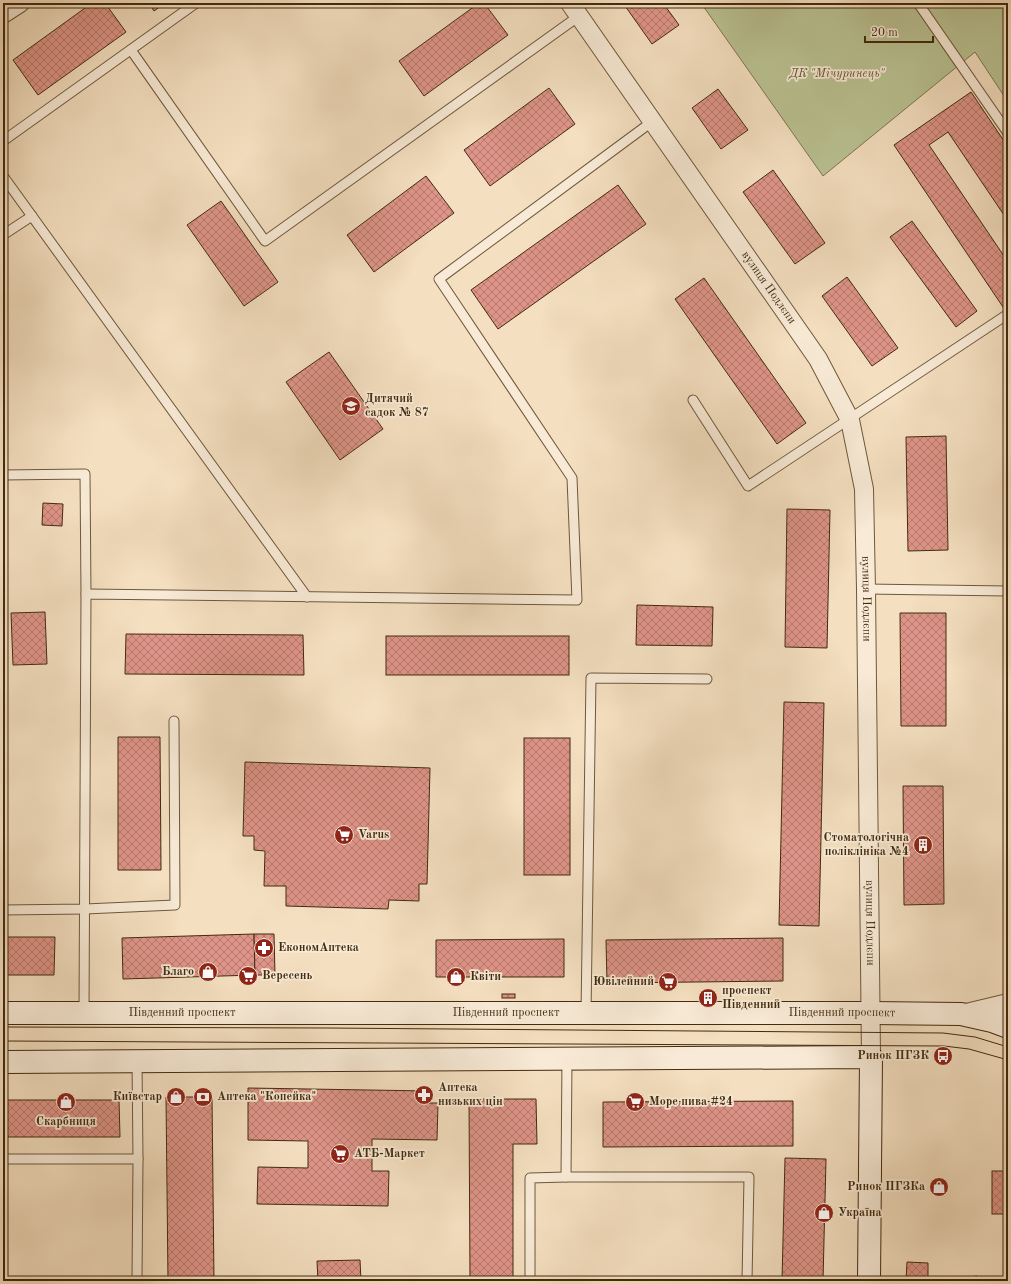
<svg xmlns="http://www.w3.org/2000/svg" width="1011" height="1284" font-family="'Old Standard TT',serif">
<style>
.green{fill:#bac293;stroke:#7e7651}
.building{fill:url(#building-cross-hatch);stroke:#422b0f}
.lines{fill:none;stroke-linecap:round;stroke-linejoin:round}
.lane-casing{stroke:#6e583b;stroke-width:11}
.street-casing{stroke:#6e583b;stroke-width:20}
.secondary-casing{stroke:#422b0f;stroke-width:24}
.lane{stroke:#f8ead6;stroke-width:9}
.street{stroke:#f8ead6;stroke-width:18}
.secondary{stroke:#f8ead6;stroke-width:22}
.tram{stroke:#422b0f;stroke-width:1}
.labels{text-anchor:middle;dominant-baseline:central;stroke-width:3.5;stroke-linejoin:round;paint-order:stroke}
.park-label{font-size:12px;font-style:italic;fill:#605130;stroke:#f8ead6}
.street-label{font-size:12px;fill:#422b0f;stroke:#f8ead6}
.poi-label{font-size:12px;font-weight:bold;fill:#422b0f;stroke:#f8ead6;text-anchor:start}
</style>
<defs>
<pattern id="building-cross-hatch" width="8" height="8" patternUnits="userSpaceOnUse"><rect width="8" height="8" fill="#de9488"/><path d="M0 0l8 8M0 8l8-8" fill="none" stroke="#b6796e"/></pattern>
</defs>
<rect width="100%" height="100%" fill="#f4dfc0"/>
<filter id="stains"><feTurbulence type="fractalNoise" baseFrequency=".005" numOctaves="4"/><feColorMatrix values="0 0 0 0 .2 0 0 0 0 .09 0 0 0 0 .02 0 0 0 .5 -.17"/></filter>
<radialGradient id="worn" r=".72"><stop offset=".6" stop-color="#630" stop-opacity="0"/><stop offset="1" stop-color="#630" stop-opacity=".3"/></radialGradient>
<polygon class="green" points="701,3 1008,3 1008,102 975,52 823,176"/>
<g class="building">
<polygon points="92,3 105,3 126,32 38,95 13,60"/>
<polygon points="149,3 165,3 154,11"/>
<polygon points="479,3 484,3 508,35 424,96 399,61"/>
<polygon points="623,3 663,3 679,25 652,44"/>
<polygon points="549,88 575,124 490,186 464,150"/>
<polygon points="718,89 748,130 721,149 692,108"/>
<polygon points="971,92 1008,147 1008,221 948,132 929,145 1008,262 1008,308 1005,310 894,145"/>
<polygon points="773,170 825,243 795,264 743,192"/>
<polygon points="426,176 454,213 374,272 347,235"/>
<polygon points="618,185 646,224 498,329 471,290"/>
<polygon points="221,201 278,282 244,306 187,225"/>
<polygon points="912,221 977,311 956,327 890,237"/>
<polygon points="847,277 898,348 872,366 822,296"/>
<polygon points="704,278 806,423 777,444 675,299"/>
<polygon points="329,352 383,429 340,460 286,382"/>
<polygon points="946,436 948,550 908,551 906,437"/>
<polygon points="43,503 63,504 62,526 42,525"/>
<polygon points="787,509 830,510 827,648 785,647"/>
<polygon points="637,605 713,607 712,646 636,645"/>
<polygon points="45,612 47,664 13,665 11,613"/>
<polygon points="900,613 946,613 946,726 901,726"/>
<polygon points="126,634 303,635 304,675 125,674"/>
<rect x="386" y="636" width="183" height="39"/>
<polygon points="1004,699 1008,699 1008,740 1005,740"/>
<polygon points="784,702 824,703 819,926 779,925"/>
<polygon points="118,737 160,737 161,870 118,870"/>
<rect x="524" y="738" width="46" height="137"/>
<polygon points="245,762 430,768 427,884 419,884 419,901 389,900 388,909 286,906 286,886 264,886 265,851 254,850 254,836 243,836"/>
<polygon points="1004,781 1008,781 1008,842 1006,842"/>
<polygon points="903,786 943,786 944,904 904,905"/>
<polygon points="254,934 255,975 123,979 122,938"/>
<polygon points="254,934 274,934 275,975 255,975"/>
<polygon points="3,937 55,937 54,975 3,975"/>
<polygon points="783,938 783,981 607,983 606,940"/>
<polygon points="564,939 564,977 436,977 436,940"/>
<rect x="502" y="994" width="13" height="4"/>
<polygon points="701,995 714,995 714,1000 702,1000"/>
<polygon points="248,1088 429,1091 429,1103 438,1103 437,1140 372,1139 372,1171 389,1171 388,1206 257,1204 258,1167 308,1168 308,1141 248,1140"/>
<polygon points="166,1097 212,1097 214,1281 168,1281"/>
<polygon points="469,1099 536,1099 537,1144 513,1144 513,1281 470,1281"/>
<polygon points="3,1100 119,1100 120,1137 3,1137"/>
<polygon points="793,1101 793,1146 603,1147 603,1102"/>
<polygon points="785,1158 826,1159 823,1281 782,1281"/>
<rect x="992" y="1171" width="16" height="43"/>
<polygon points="360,1260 361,1281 318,1281 317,1261"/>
<polygon points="907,1262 928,1263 928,1281 906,1281"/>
<polygon points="977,1276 978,1281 955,1281 955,1279"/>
</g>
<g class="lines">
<defs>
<g id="lane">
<polyline points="918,3 1008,133"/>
<polyline points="131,50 265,241 579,16"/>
<polyline points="3,141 196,3"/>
<polyline points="3,176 307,597"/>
<polyline points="3,235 32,216"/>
<polyline points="693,400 748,486 1008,314"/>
<polyline points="3,475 85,474 86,594"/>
<polyline points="866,589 1008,591"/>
<polyline points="3,910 85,909 175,905 174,721"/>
<polyline points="84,1013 86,594 577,600 572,478 439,279 653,121"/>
<polyline points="586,1013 591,678 707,679"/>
<polyline points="567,1059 566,1177 749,1177 747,1281"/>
<polyline points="3,1159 138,1159 137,1061"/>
<polyline points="137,1281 138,1159"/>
<polyline points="530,1281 530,1178 566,1177"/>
</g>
<g id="street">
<path id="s1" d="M570 3 818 359 850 420 864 489 866 589 871 1057"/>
<polyline points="3,14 20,3"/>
<polyline points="962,1014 1008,1003"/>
</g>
<g id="secondary">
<path id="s2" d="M3 1013H871L961 1014 992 1021 1008 1027"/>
<polyline points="3,1062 871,1057 869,1281"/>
</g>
</defs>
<use href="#lane" class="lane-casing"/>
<use href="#street" class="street-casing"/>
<use href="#secondary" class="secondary-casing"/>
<use href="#lane" class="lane"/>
<use href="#street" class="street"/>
<use href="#secondary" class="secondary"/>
<g class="tram">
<polyline points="3,1027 327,1028 943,1033 975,1037 1008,1047"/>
<polyline points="3,1041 944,1046 969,1049 1008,1060"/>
</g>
</g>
<defs>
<symbol id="school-disc" viewBox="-11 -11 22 22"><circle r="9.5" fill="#8f2418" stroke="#f8ead6"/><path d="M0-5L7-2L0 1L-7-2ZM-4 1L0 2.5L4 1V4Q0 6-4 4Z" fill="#fff"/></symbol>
<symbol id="supermarket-disc" viewBox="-11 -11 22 22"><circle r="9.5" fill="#8f2418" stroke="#f8ead6"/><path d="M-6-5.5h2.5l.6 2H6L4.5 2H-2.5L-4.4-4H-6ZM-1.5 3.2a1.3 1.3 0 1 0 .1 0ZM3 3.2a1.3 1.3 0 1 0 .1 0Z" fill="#fff"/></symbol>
<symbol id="building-disc" viewBox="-11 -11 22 22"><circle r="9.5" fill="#8f2418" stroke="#f8ead6"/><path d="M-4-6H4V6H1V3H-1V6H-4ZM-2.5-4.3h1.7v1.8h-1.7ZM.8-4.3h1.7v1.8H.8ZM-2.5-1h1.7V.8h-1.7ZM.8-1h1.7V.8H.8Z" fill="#fff"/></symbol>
<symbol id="pharmacy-disc" viewBox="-11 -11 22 22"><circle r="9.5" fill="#8f2418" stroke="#f8ead6"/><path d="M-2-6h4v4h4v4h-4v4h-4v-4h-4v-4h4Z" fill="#fff"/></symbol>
<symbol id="shop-disc" viewBox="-11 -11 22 22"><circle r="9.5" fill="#8f2418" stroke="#f8ead6"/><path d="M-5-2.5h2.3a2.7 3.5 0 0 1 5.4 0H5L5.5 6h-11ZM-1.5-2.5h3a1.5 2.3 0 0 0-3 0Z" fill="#fff"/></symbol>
<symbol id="bus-disc" viewBox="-11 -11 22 22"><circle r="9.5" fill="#8f2418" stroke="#f8ead6"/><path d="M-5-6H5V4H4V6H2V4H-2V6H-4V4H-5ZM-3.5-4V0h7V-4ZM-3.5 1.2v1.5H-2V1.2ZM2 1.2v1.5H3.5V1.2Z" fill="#fff"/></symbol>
<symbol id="bank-disc" viewBox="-11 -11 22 22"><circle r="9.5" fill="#8f2418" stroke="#f8ead6"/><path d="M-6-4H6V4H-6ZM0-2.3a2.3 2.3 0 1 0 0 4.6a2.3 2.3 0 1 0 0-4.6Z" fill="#fff"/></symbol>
</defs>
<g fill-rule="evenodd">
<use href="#school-disc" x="340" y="395" width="22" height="22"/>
<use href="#supermarket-disc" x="333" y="824" width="22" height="22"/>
<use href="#building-disc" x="912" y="834" width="22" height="22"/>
<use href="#pharmacy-disc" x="253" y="937" width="22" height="22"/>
<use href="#shop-disc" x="197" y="961" width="22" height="22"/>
<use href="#supermarket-disc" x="237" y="965" width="22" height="22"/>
<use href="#shop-disc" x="445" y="966" width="22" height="22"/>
<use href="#supermarket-disc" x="657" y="971" width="22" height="22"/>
<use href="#building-disc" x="697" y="987" width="22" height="22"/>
<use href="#bus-disc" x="932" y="1045" width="22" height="22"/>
<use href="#pharmacy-disc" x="413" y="1084" width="22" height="22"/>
<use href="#shop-disc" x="165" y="1086" width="22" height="22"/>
<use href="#bank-disc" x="192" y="1086" width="22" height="22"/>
<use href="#shop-disc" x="55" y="1091" width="22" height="22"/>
<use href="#supermarket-disc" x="624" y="1091" width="22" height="22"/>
<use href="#supermarket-disc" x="329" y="1143" width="22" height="22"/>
<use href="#shop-disc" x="928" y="1176" width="22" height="22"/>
<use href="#shop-disc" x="813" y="1202" width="22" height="22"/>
</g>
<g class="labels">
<g class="park-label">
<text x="837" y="74">ДК "Мічуринець"</text>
</g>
<g class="street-label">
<text stroke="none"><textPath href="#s1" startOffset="347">вулиця Подлєпи</textPath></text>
<text stroke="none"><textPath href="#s1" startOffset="683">вулиця Подлєпи</textPath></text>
<text stroke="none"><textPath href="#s1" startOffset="1007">вулиця Подлєпи</textPath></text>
<text stroke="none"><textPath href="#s2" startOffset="179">Південний проспект</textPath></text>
<text stroke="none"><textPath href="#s2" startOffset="503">Південний проспект</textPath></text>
<text stroke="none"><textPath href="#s2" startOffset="839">Південний проспект</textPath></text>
</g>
<g class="poi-label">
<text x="365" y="399">Дитячий<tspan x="365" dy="14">садок № 87</tspan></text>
<text x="358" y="835">Varus</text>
<text x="909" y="838" text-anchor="end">Стоматологічна<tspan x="909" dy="14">поліклініка №4</tspan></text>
<text x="278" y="948">ЕкономАптека</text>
<text x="194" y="972" text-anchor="end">Благо</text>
<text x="262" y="976">Вересень</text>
<text x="470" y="977">Квіти</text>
<text x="654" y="982" text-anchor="end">Ювілейний</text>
<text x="722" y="991">проспект<tspan x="722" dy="14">Південний</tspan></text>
<text x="929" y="1056" text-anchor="end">Ринок ПГЗК</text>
<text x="438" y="1088">Аптека<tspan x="438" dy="14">низьких цін</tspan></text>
<text x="162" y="1097" text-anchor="end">Київстар</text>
<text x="217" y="1097">Аптека "Копейка"</text>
<text x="649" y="1102">Море пива #24</text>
<text x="66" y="1122" text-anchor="middle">Скарбниця</text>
<text x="354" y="1154">АТБ-Маркет</text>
<text x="925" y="1187" text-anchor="end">Ринок ПГЗКа</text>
<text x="838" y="1213">Україна</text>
</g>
</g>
<rect width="1011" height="1284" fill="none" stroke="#f4dfc0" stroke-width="16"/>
<rect x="4" y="4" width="1003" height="1276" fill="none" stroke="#422b0f" stroke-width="2"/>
<rect x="8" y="8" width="995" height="1268" fill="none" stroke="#422b0f"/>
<path d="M865 36v6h68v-6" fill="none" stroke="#422b0f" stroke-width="2"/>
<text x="871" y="36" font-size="12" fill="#422b0f" stroke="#f8ead6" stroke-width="3" paint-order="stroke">20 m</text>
<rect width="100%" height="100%" filter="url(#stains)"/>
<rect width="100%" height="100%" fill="url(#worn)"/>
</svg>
